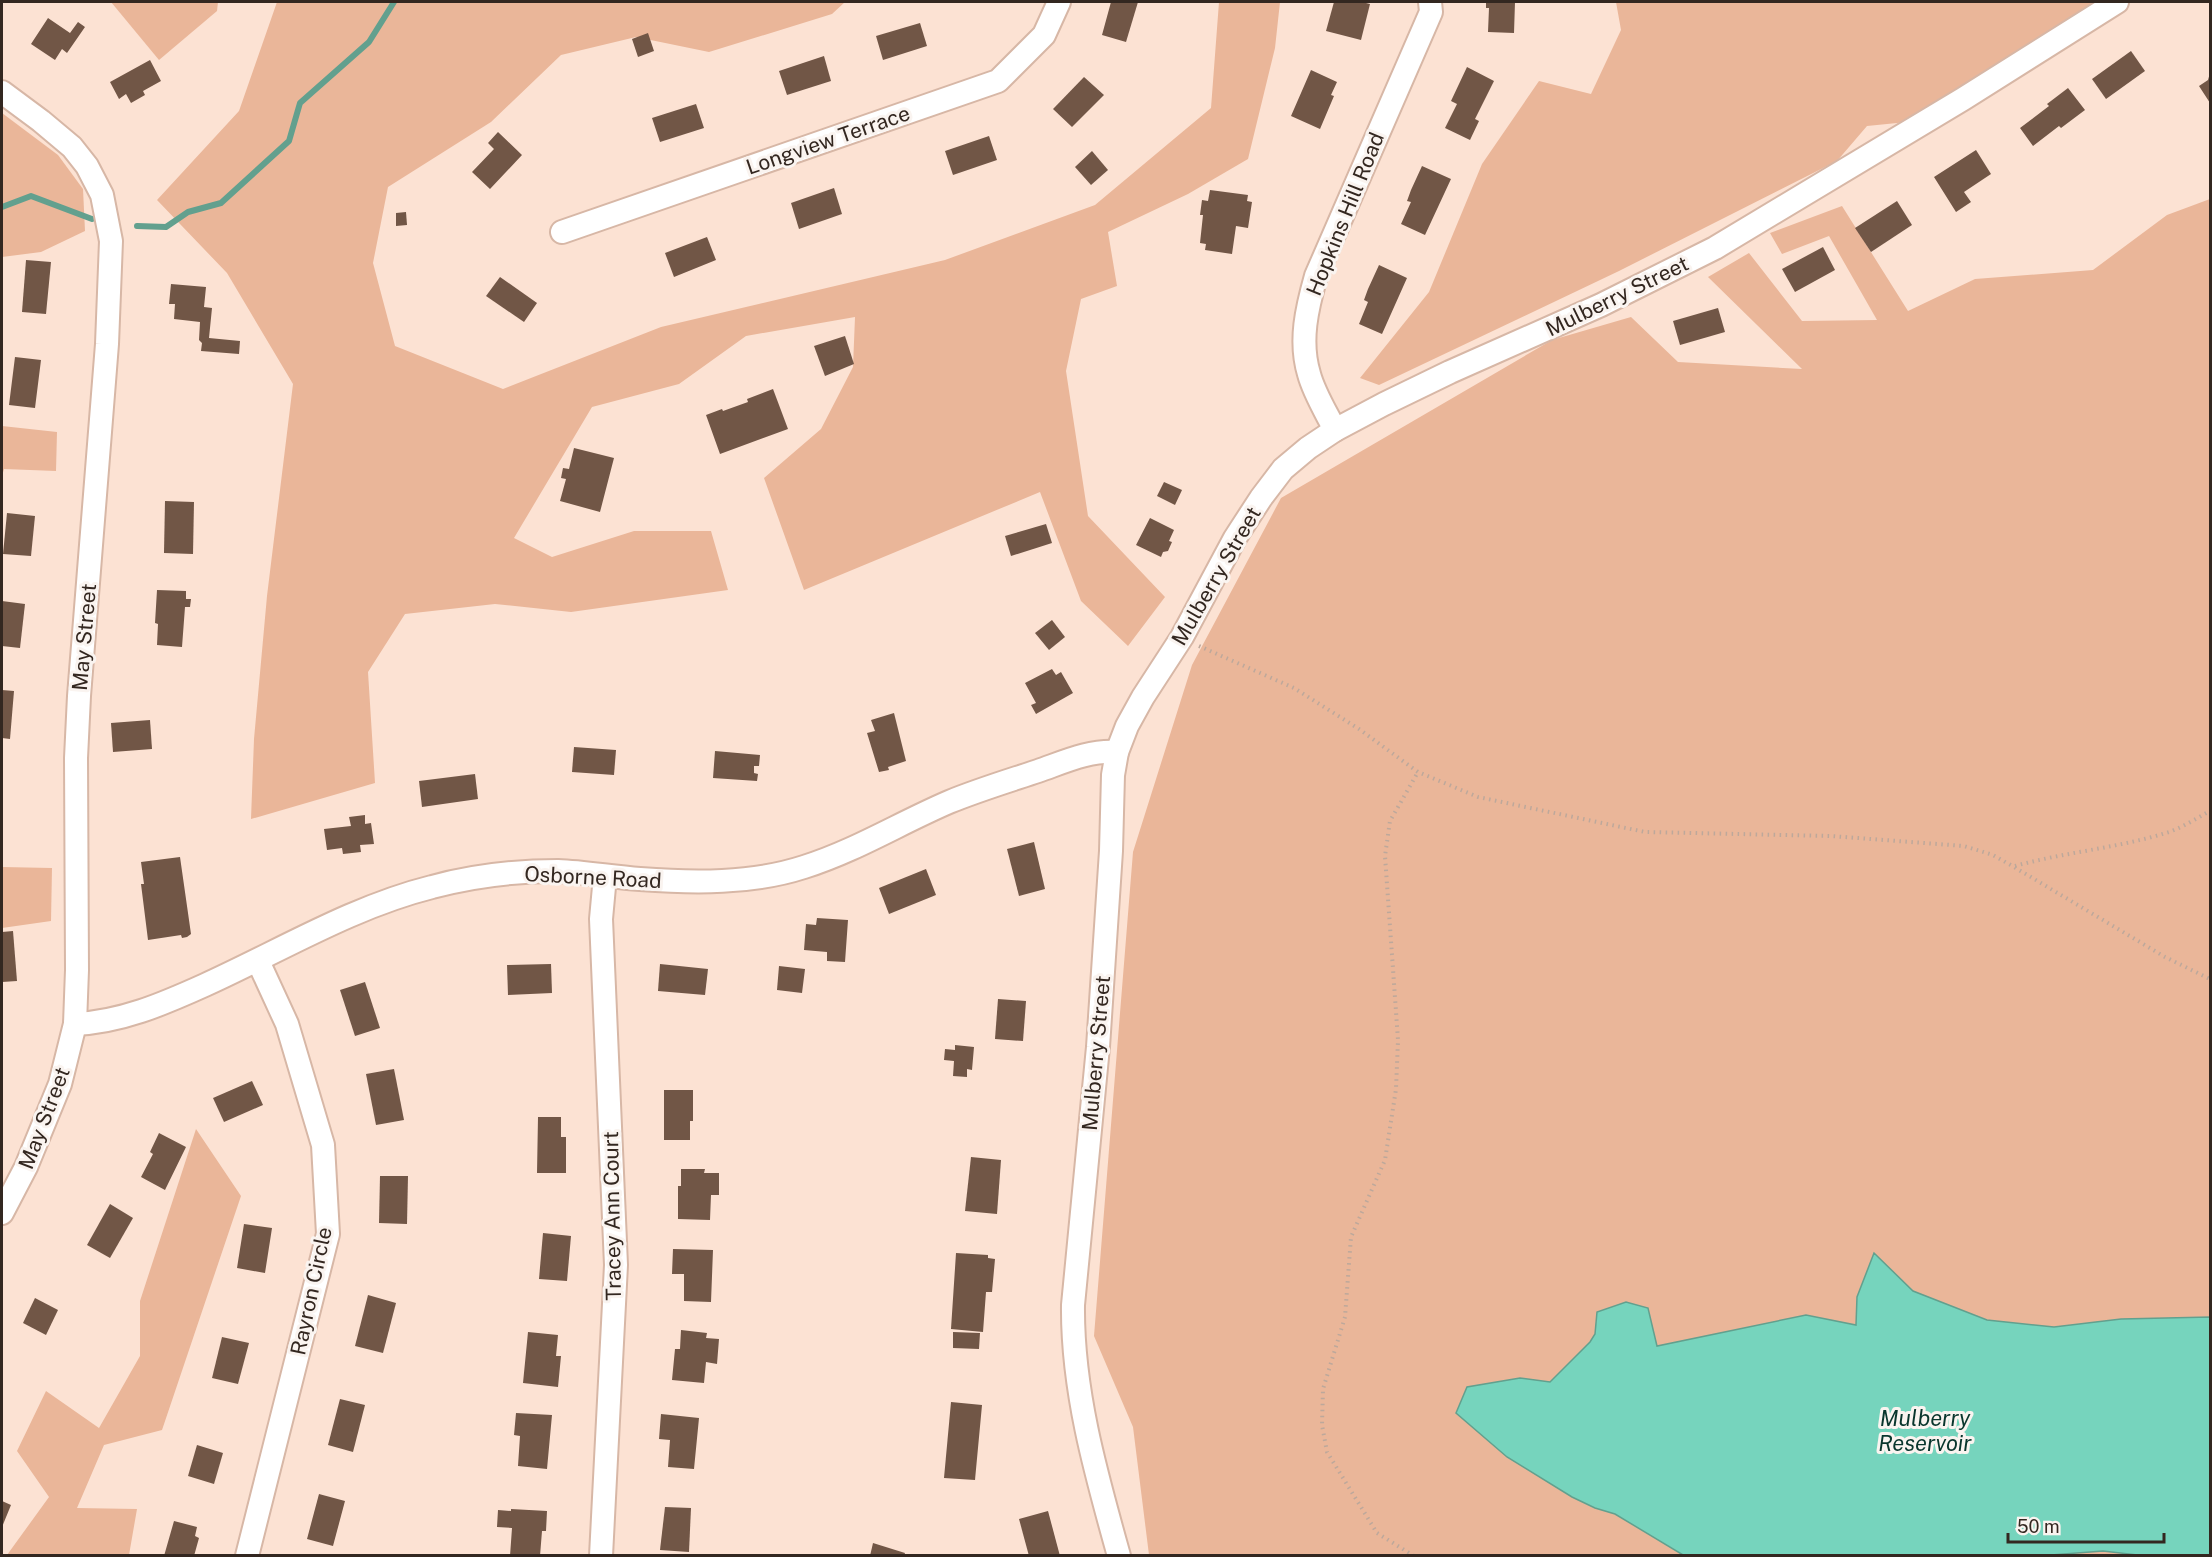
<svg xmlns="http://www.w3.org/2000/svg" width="2212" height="1557" font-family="'Public Sans',sans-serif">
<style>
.green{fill:#eab699}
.water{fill:#76d4bd;stroke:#62a08e;stroke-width:1.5}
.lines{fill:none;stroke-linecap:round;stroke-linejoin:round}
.stream{stroke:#62a08e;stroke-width:6}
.building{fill:#715646}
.minor-casing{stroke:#d7b7a6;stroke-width:26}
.path{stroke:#bda89b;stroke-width:4;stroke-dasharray:1.5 4.5;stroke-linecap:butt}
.minor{stroke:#fff;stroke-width:22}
.labels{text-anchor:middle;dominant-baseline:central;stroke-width:6;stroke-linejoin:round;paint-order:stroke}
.street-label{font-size:21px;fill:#332720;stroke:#faf4f0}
.water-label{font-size:22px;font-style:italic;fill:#09362d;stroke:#faf4f0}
</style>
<rect width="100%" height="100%" fill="#fce2d3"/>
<g class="green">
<polygon points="111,2 218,2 217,11 159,60"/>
<polygon points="277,2 845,2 832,14 709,52 636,37 561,55 491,122 388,187 373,263 395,346 503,389 661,327 945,260 1095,205 1211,108 1219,2 1280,2 1275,48 1248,159 1188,194 1108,232 1117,286 1081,299 1066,371 1088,516 1165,597 1128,646 1081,601 1040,492 804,590 764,478 821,429 853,367 855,317 746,336 679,384 592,407 514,538 552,557 634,531 711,531 728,590 571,612 495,604 405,614 368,672 375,783 251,819 254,739 267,596 293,384 227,273 157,200 239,111"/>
<polygon points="1616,2 2103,2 1917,121 1867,126 1837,161 1619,271 1379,385 1360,378 1429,292 1482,164 1539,81 1591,94 1621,30"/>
<polygon points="2,113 58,155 83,189 85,231 41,252 2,257"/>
<polygon points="2210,199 2210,1555 1149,1555 1133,1427 1094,1336 1133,852 1192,665 1281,498 1552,340 1631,317 1678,362 1802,369 1708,277 1749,253 1802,321 1877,320 1829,236 1782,254 1770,233 1842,206 1908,311 1975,279 2093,270 2167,215"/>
<polygon points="2,426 57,432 56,471 4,469 2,476"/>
<polygon points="2,867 52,868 51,921 2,928"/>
<polygon points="196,1129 241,1196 162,1430 104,1445 77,1508 137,1509 129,1555 7,1555 49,1497 17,1451 46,1391 99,1428 140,1356 140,1301"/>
</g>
<polygon class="water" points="1874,1253 1913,1291 1987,1320 2054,1327 2121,1319 2210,1317 2210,1555 2146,1556 2103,1551 2038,1556 1683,1555 1615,1514 1595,1508 1572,1497 1507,1457 1456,1413 1467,1387 1520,1378 1550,1382 1590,1342 1595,1334 1597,1312 1626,1302 1648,1308 1657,1346 1806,1315 1856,1325 1857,1297"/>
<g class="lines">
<g class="stream">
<polyline points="2,207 31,196 92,219"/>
<polyline points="137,226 166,227 188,212 221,203 289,141 300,103 369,42 394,2"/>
</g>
</g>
<g class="building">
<polygon points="1111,2 1138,2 1126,42 1102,35"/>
<polygon points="1334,2 1362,2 1370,4 1361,40 1326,31"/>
<polygon points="1486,2 1515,2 1514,33 1488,32 1489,8 1486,8"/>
<polygon points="48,18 70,33 78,22 85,27 67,53 62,49 55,60 31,44"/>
<polygon points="920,23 927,46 883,60 876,36"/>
<polygon points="648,33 654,51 638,57 632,39"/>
<polygon points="2131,51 2145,71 2106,99 2092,79"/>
<polygon points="824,56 831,81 787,95 779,71"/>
<polygon points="150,60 161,81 143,91 145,95 131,103 126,94 119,99 110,82"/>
<polygon points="1467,67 1494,81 1475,119 1479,121 1470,140 1445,128 1457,104 1451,101"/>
<polygon points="1311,70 1337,82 1331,95 1334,96 1320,129 1291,116"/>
<polygon points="2210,73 2210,103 2199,86 2208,80"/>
<polygon points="1084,77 1104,95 1072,127 1053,109"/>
<polygon points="2068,88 2085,110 2061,128 2059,126 2033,146 2020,128 2049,106 2047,104"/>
<polygon points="696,104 704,128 660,142 652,118"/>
<polygon points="498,132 522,155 490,189 472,172 494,149 488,143"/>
<polygon points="989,136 997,160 953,175 945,151"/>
<polygon points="1976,150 1991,174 1964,192 1971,202 1956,212 1934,177"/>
<polygon points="1092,151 1108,170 1091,185 1075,167"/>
<polygon points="1422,166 1451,179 1425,235 1401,224 1411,202 1407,201 1411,190"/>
<polygon points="834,188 842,214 799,229 791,203"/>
<polygon points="1210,190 1248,195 1247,201 1252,202 1248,228 1236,226 1232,254 1205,250 1206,244 1200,243 1203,215 1200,215 1202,200 1208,201"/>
<polygon points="1897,201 1912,225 1871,252 1855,228"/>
<polygon points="406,212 407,225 396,226 396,213"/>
<polygon points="707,237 716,260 674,277 665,253"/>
<polygon points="1823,247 1835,270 1795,292 1782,269"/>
<polygon points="26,260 51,262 46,314 22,312"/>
<polygon points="1379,265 1407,278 1382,334 1359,324 1368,302 1364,300 1368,289"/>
<polygon points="500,277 537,303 524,322 486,296"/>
<polygon points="171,284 206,287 204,307 212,308 209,338 240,341 239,354 201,351 202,343 199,340 200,322 174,319 175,304 169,304"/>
<polygon points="1718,308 1725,332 1680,345 1673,321"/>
<polygon points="845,336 854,364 825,376 814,346"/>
<polygon points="15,357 41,360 35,408 9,405"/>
<polygon points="773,389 788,429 720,454 706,415 722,409 723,411 748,402 747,399"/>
<polygon points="574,448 614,458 600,512 560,501 566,479 561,478 563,468 569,469"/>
<polygon points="1164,482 1182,490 1175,505 1157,496"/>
<polygon points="165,501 194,502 193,554 164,553"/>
<polygon points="7,513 35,516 31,556 3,554"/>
<polygon points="1150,518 1174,530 1169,541 1172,542 1168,551 1163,552 1161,557 1136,545"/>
<polygon points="1046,524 1052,543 1011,556 1005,536"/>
<polygon points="157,590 186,591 186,599 191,599 190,607 185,607 182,647 157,645 158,624 155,623"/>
<polygon points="2,601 25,604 20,648 2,646"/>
<polygon points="1052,620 1065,637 1049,650 1035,633"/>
<polygon points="1052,669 1056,675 1061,672 1073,693 1036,714 1031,705 1036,703 1025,683"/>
<polygon points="2,690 14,691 10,739 2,738"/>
<polygon points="894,713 906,761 888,767 889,770 879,772 867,733 875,731 871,720"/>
<polygon points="150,720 152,749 113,752 111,723"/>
<polygon points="574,747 616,750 614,775 572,772"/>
<polygon points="715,751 760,755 759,766 754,766 754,773 758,774 757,781 713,778"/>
<polygon points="475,774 478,799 422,807 419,781"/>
<polygon points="365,815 365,824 371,823 374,844 360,845 361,852 343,854 342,848 327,850 324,829 351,826 349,817"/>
<polygon points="1034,842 1045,889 1019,896 1007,849"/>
<polygon points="180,857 191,934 187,937 182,938 181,935 148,940 141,884 144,884 141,862"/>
<polygon points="926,869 936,895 889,914 879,888"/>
<polygon points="817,918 848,920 845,962 827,961 827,952 804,950 806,924 816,925"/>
<polygon points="13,931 17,981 2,982 2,932"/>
<polygon points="551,964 552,993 508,995 507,965"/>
<polygon points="660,964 708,969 705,995 658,991"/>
<polygon points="779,966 805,969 802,993 777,990"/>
<polygon points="365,982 380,1028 355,1036 340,990"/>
<polygon points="998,999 1026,1001 1023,1041 995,1039"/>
<polygon points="955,1045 974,1047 972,1070 967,1069 967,1077 953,1076 954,1061 944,1060 945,1049 955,1050"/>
<polygon points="394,1069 404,1120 376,1125 366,1074"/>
<polygon points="252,1081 263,1105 224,1122 213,1098"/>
<polygon points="664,1090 693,1090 693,1121 690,1121 690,1140 664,1140"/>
<polygon points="538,1117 561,1117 561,1137 566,1137 566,1173 537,1173"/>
<polygon points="159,1133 186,1147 165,1190 141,1177 153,1154 150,1152"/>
<polygon points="971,1157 1001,1160 997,1214 965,1211"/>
<polygon points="681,1169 705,1169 704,1173 719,1173 719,1195 711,1195 710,1220 678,1219 678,1186 681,1186"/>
<polygon points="380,1176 408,1176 407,1224 379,1223"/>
<polygon points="110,1204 133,1218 110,1258 87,1245"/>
<polygon points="244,1224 272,1228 265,1273 237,1268"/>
<polygon points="543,1233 571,1236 567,1281 539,1279"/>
<polygon points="673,1249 713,1250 711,1302 684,1301 684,1274 672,1274"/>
<polygon points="956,1253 988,1255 988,1258 995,1259 992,1292 986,1292 983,1332 951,1329"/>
<polygon points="368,1295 396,1303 383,1353 355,1346"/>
<polygon points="35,1298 58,1310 46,1335 23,1323"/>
<polygon points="681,1330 707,1333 706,1338 719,1339 717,1364 706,1362 704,1383 672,1380 675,1349 680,1349"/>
<polygon points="528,1332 558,1335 556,1356 561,1356 558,1387 523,1383"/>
<polygon points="953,1332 980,1333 979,1349 953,1348"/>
<polygon points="222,1337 249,1343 238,1384 212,1378"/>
<polygon points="340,1399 365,1405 353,1452 328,1445"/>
<polygon points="951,1402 982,1405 975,1480 944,1478"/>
<polygon points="516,1413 552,1415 547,1469 518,1466 520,1436 514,1435"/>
<polygon points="661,1414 699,1418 694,1469 668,1467 670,1440 659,1439"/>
<polygon points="197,1445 223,1453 214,1484 188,1476"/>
<polygon points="319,1494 345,1501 333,1546 307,1539"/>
<polygon points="2,1501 11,1505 2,1527"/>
<polygon points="665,1507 691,1508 689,1552 660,1550"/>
<polygon points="511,1509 547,1511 546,1531 542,1531 540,1556 510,1556 512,1528 497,1527 498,1510 511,1511"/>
<polygon points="1048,1511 1060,1556 1029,1556 1019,1519"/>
<polygon points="174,1521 197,1527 195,1536 199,1538 194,1556 164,1556"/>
<polygon points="873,1543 905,1553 904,1556 870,1556"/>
</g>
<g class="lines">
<defs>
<g id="minor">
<polyline points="2,92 41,121 72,147 87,166 102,195 111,241 107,344 79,696 76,758 77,970 75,1024 60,1084 26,1167 2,1213"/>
<polyline points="562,232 998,81 1044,35 1059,2"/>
<path d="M1335 430C1326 412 1314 393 1309 374 1299 341 1307 308 1316 276L1431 12 1430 2"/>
<path d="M75 1024C121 1022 163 1004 205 985 280 951 352 907 432 887 472 876 516 871 558 871 585 872 612 877 640 879 693 883 752 884 804 867 855 851 900 823 949 802 978 790 1008 781 1038 771 1064 762 1089 750 1117 752"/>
<polyline points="247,1556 328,1234 323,1145 287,1024 258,961"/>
<polyline points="601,1556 616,1265 601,919 605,876"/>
<path d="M1119 1556C1096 1474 1072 1390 1073 1305L1098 1047 1111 851 1113 775 1117 752 1127 726 1143 697 1182 637 1235 538 1261 498 1283 469 1308 448 1335 430 1384 404 1450 372 1601 305 1715 248 1963 99 2117 2"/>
</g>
</defs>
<use href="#minor" class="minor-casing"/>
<g class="path">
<polyline points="1199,646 1294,688 1359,729 1418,772 1478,797 1645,832 1831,836 1964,846 1993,855 2014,867 2165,957 2210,979"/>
<path d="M2015 866C2065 852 2119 848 2169 832 2183 827 2197 818 2210 811"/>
<polyline points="1414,1556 1377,1533 1327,1452 1322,1425 1323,1389 1345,1317 1351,1237 1385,1160 1396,1089 1398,1040 1385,856 1390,821 1418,772"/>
</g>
<use href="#minor" class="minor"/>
</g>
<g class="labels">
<g class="street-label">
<text transform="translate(828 140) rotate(-19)">Longview Terrace</text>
<text transform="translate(1345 214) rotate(-68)">Hopkins Hill Road</text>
<text transform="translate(1617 296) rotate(-26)">Mulberry Street</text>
<text transform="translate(1216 576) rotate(-60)">Mulberry Street</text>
<text transform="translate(84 637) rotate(-85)">May Street</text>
<text transform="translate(593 877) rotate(3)">Osborne Road</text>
<text transform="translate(1096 1053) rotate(-85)">Mulberry Street</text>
<text transform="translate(44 1118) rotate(-69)">May Street</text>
<text transform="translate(612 1216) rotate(-91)">Tracey Ann Court</text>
<text transform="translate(311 1291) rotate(-78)">Rayron Circle</text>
</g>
<g class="water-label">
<text x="1925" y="1418">Mulberry<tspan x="1925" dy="25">Reservoir</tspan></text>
</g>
</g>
<rect width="2212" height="1557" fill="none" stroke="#332720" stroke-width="6"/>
<path d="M2008 1533v9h156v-9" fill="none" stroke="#332720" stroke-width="3"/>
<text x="2017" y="1533" font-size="18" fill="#332720" stroke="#faf4f0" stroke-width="4.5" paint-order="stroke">50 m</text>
</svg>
